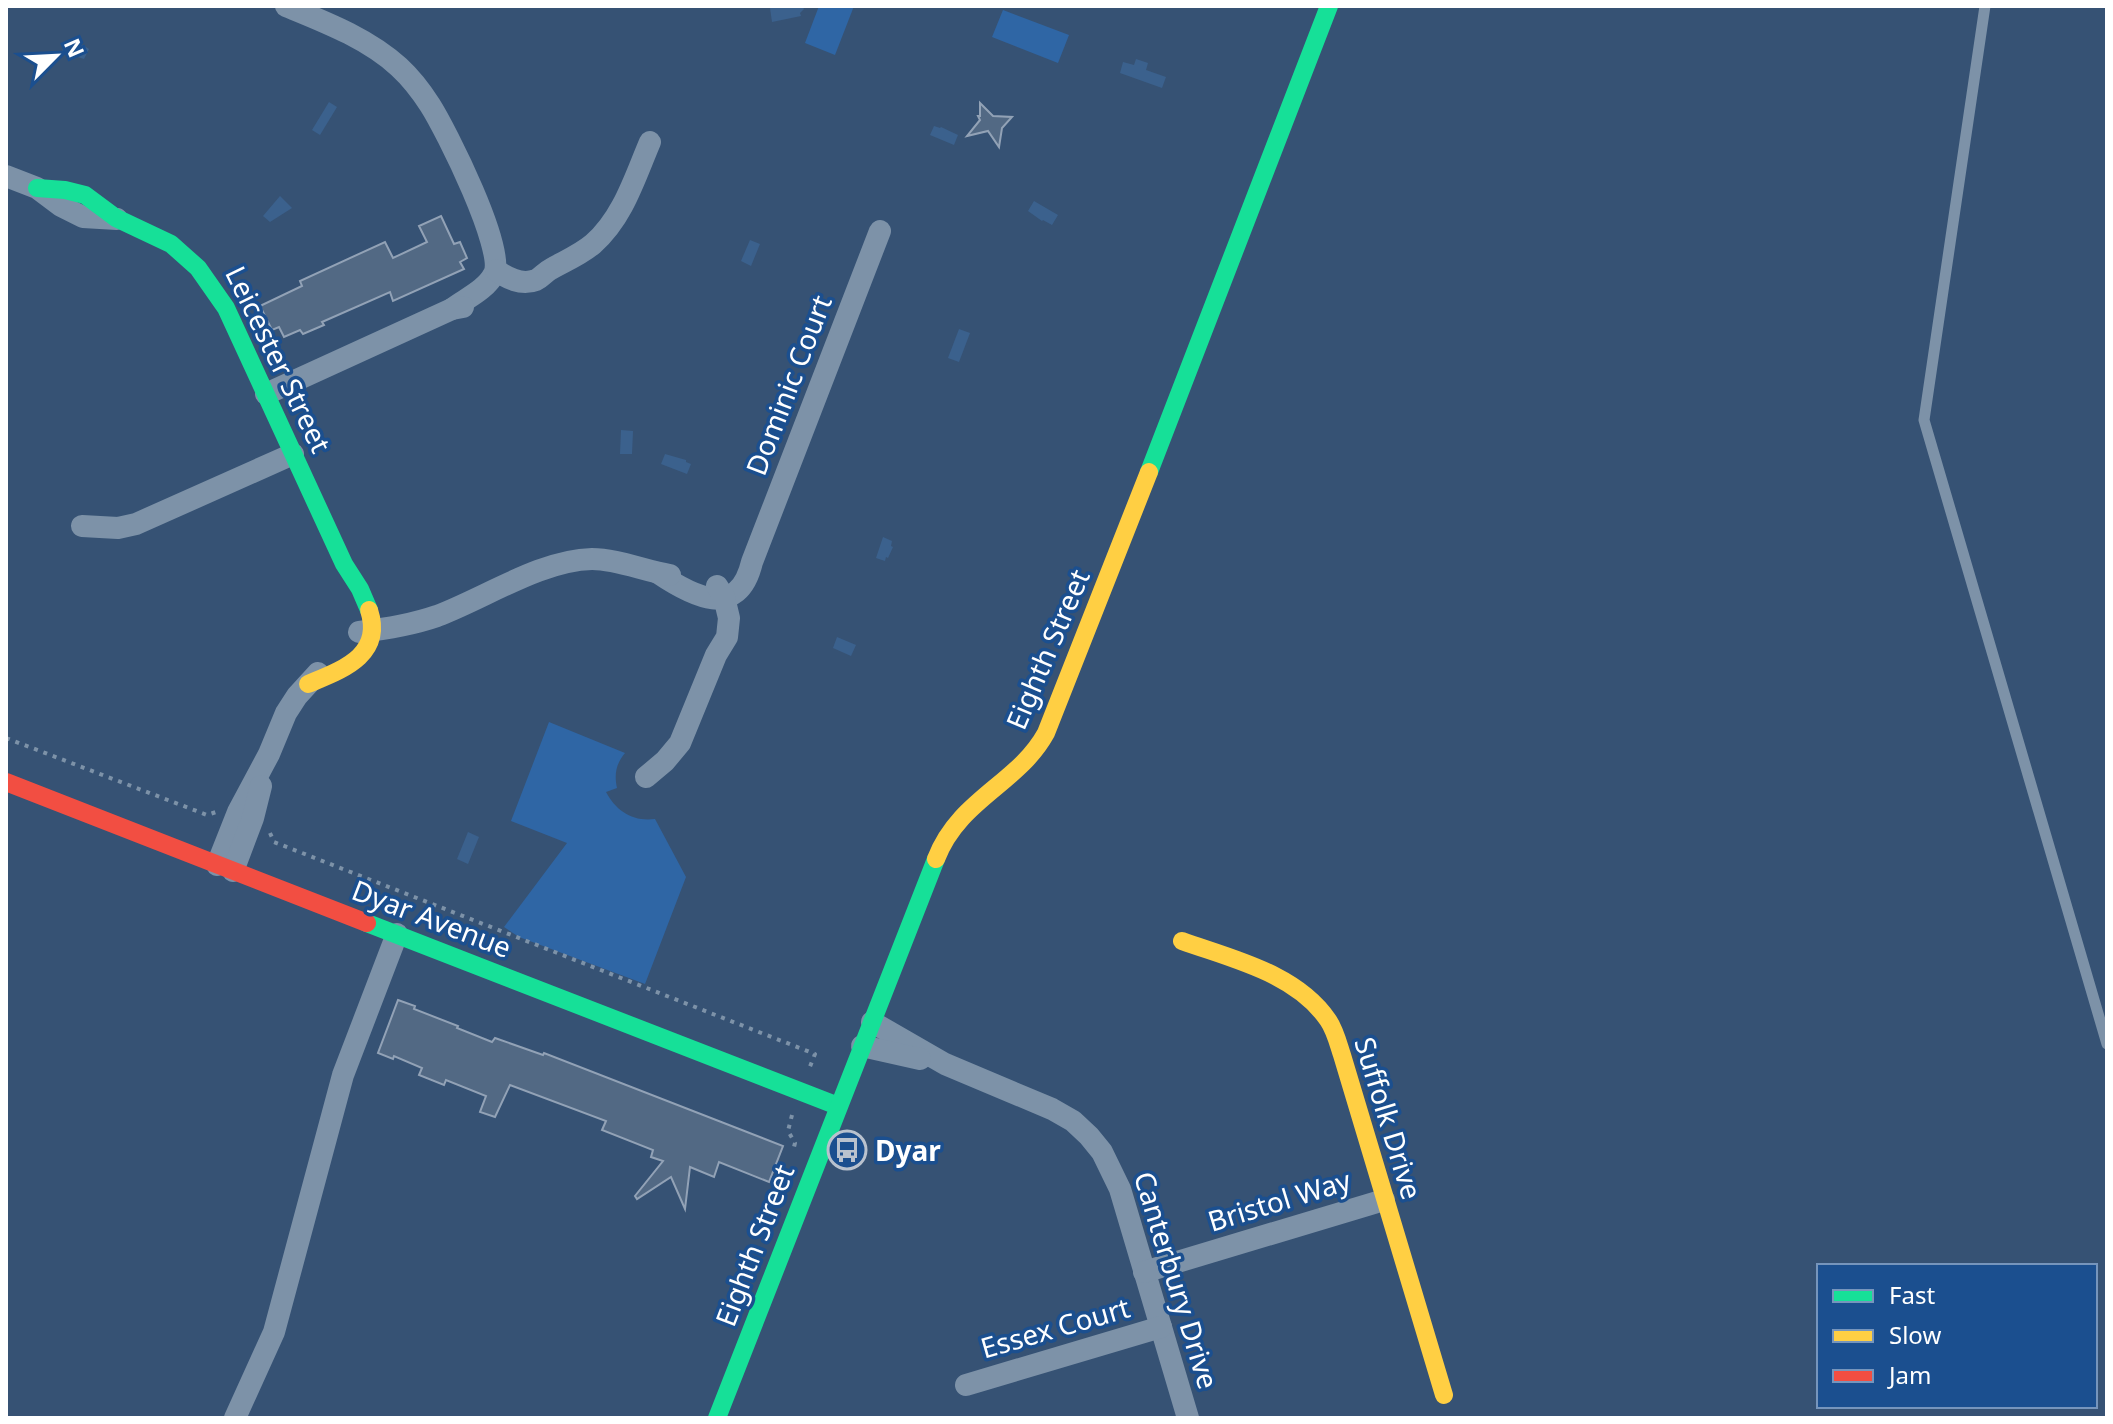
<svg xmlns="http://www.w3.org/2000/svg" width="2113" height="1424" font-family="'Noto Sans',sans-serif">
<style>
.green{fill:#2f66a5}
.water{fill:#3b618d}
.building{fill:#526984;stroke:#92a2b6;stroke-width:2}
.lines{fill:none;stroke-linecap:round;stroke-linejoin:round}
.path{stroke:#7d92a8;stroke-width:4;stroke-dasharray:4 6;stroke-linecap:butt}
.lane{stroke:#7d92a8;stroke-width:11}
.street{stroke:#7d92a8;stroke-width:22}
.fast{stroke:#16e098;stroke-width:18}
.slow{stroke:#ffcf43;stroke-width:18}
.jam{stroke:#f24e42;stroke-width:18}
.labels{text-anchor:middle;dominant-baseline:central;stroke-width:7;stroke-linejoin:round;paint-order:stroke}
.street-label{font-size:28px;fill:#fff;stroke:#1b4f8f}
.poi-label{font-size:28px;font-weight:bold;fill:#fff;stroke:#1b4f8f;text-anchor:start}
</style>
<rect width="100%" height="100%" fill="#365274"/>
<g class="green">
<polygon points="819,6 854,6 835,55 805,43"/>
<polygon points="1003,10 1069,35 1058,63 992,37"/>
<path d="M549 722 625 753C616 764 614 774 617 788L606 792C616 811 633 822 655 819L686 877 645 984 519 937 504 927 567 843 511 821Z"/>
</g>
<g class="water">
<polygon points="773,6 802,6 804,9 800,13 801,16 772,22 770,8"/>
<polygon points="65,41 78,42 89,49 84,59 62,52"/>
<polygon points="1136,59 1148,63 1146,70 1166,77 1162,88 1120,73 1123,62 1134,65"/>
<polygon points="329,102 337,107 320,135 312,130"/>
<polygon points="934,126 940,128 941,127 958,135 954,145 930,135"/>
<polygon points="280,196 292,208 270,222 263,216"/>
<polygon points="1034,201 1058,215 1052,225 1043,220 1042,221 1028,211"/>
<polygon points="750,240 760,244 751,266 741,261"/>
<polygon points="959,329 970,333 959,362 948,358"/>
<polygon points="621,430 633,431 632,454 620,454"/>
<polygon points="665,454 686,460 686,462 691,464 687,474 661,464"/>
<polygon points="883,537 892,541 891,546 893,547 888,558 886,557 885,561 876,558"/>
<polygon points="837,637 856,645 851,656 833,648"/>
<polygon points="468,832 479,837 468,864 457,859"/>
</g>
<g class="building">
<polygon points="980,103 993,116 1012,117 1002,128 999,147 988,131 967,136 980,120 978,116 980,116"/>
<polygon points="441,216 454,244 460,242 467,258 460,262 464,269 393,301 390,292 322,322 324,325 303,334 300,330 284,337 279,327 272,330 260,306 302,286 300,281 385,242 393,258 427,242 419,226"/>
<polygon points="398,1000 415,1006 414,1009 458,1026 457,1028 492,1042 495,1038 543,1055 544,1053 783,1146 769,1182 719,1162 714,1177 690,1167 685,1209 671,1177 637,1199 635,1196 663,1161 651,1157 653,1150 602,1130 606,1121 510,1085 495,1117 480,1112 486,1096 446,1080 444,1085 419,1075 422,1068 394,1056 393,1059 378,1053"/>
</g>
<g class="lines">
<g class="path">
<polyline points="6,738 207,815 216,812"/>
<polyline points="270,833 274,842 815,1054 809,1069"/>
<polyline points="792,1115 788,1131 795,1143 794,1147"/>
</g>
<polyline class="lane" points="1985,6 1924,420 2107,1044"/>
<g class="street">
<path d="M286 6C325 22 367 38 399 67 411 78 421 91 430 105 446 130 506 250 494 274 486 290 465 299 452 309"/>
<polyline points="6,176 37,188 61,206 83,217 117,219"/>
<path d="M496 270C507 278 521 286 536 280 542 277 545 272 551 269 565 261 580 255 593 244 623 218 635 177 650 142"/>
<polyline points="266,394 452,309 463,307"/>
<polyline points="82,526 118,528 136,524 293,454"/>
<path d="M658 573C692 596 738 621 752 562L880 231"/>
<path d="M359 632C386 629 411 625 437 616 485 598 541 560 592 559 618 559 644 571 670 575"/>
<polyline points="646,777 665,761 680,743 716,655 727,637 729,618 724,597 717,586"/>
<polyline points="217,865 238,812 269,754 286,713 297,696 318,673"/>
<polyline points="233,871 253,818 261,786"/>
<polyline points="872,1022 945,1064 1052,1109 1073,1121 1089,1136 1102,1152 1120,1189 1188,1418"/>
<polyline points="862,1046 920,1059"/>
<polyline points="1144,1272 1384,1200"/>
<polyline points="966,1385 1161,1327"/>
<polyline points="235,1418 274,1332 343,1075 397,934"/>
</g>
<g class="fast">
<polyline points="37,188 65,190 85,195 116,218 171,244 198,268 226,308 344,564 360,589 369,610"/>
<polyline points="1149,472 1329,6"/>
<polyline points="367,923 838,1106"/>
<polyline points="717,1418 936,859"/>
</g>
<g class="slow">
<path d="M308 684C341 670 384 656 369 610"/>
<path d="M936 859C959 799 1018 784 1046 733L1149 472"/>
<path d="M1182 941C1232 959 1296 973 1328 1020 1335 1030 1338 1043 1342 1055L1444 1395"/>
</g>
<polyline class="jam" points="6,782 367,923"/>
</g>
<defs>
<symbol id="bus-ring" viewBox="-11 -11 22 22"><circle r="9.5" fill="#1b4f8f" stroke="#b9c2ce" stroke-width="1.5"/><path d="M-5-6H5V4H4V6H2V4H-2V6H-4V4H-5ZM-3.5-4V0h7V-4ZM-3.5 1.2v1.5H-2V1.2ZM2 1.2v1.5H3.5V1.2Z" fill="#b9c2ce"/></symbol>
</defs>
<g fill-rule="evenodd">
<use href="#bus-ring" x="825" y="1128" width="44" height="44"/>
</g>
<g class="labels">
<g class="street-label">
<text transform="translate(279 359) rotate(64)">Leicester Street</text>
<text transform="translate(788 385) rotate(-69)">Dominic Court</text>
<text transform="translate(1047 649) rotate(-67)">Eighth Street</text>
<text transform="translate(432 918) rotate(21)">Dyar Avenue</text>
<text transform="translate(1389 1118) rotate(73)">Suffolk Drive</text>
<text transform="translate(1279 1200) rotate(-17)">Bristol Way</text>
<text transform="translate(754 1245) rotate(-69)">Eighth Street</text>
<text transform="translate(1177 1280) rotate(73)">Canterbury Drive</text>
<text transform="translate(1055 1327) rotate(-16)">Essex Court</text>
</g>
<g class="poi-label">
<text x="875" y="1150">Dyar</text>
</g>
</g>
<rect width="2113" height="1424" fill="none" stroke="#ffffff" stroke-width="16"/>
<rect x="1817" y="1264" width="280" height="144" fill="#1b4f8f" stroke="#7695bc" stroke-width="2"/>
<rect x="1833" y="1290" width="40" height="12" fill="#16e098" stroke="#7695bc" stroke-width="2"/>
<text x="1889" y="1304" font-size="24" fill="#ffffff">Fast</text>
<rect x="1833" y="1330" width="40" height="12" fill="#ffcf43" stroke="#7695bc" stroke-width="2"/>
<text x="1889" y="1344" font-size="24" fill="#ffffff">Slow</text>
<rect x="1833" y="1370" width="40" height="12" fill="#f24e42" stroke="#7695bc" stroke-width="2"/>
<text x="1889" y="1384" font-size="24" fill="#ffffff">Jam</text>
<g transform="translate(56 56) rotate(66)" stroke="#1b4f8f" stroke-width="6" paint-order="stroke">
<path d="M0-6L14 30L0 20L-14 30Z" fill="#ffffff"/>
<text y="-12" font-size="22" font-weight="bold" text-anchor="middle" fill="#ffffff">N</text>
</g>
</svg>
